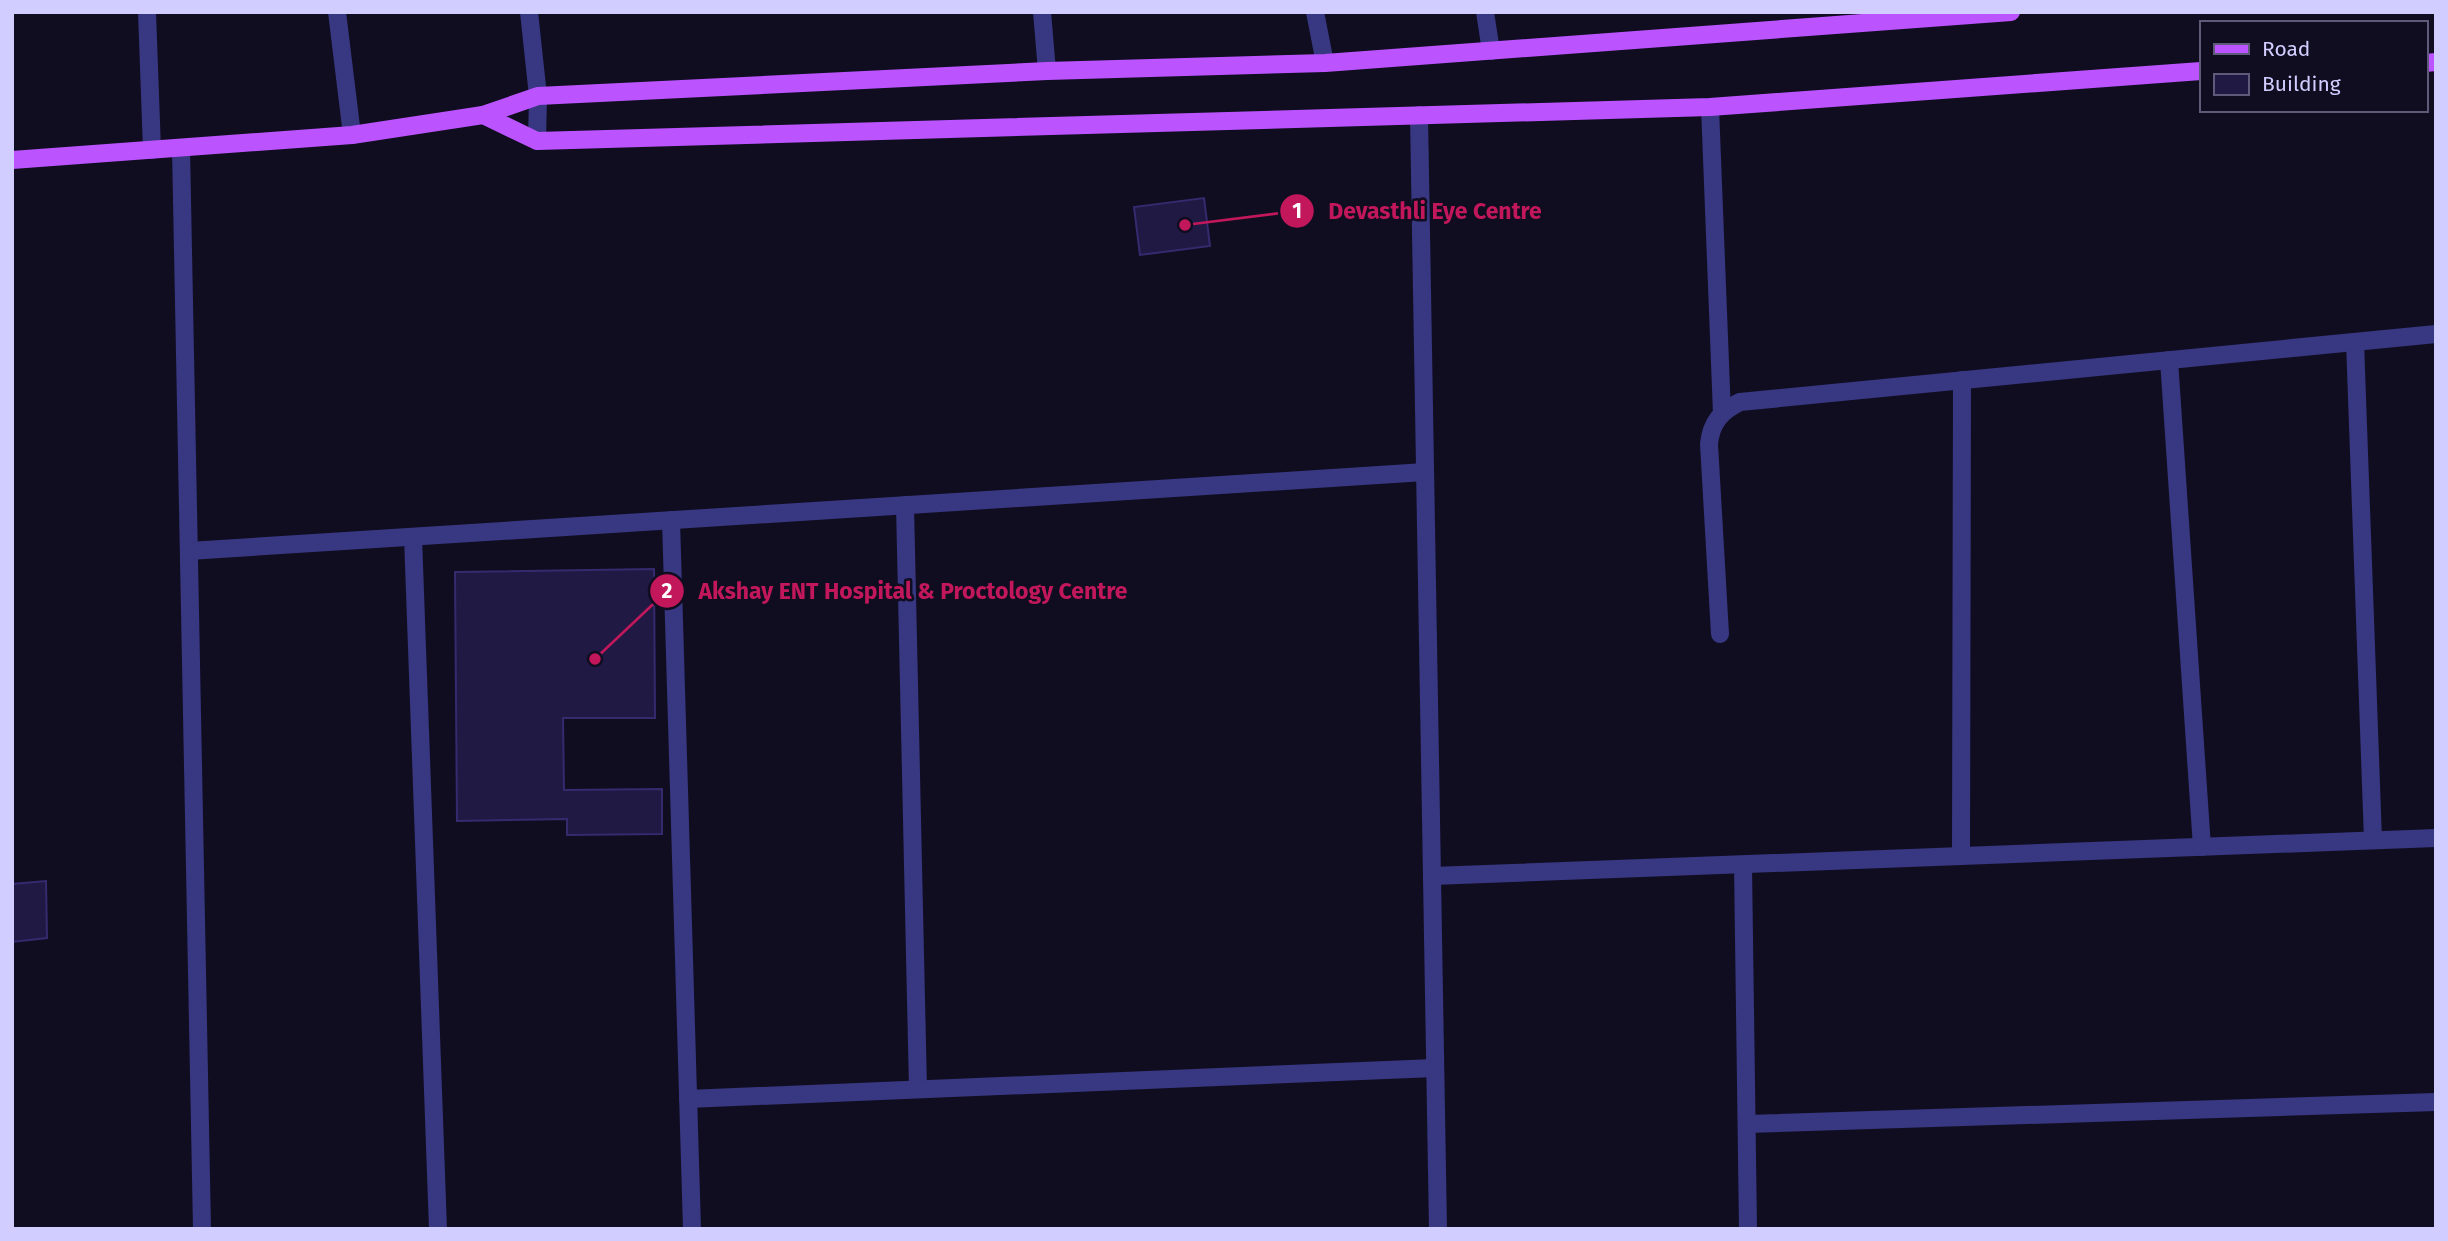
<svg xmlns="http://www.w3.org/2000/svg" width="2448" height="1241" font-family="'Fira Sans',sans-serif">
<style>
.building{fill:#201943;stroke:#362a6f;stroke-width:2}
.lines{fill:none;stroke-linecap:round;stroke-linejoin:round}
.minor{stroke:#383781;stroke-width:18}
.major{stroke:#bb54ff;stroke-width:18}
.leader{fill:none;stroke:#c2185b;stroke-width:2.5}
.callout-dot{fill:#c2185b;stroke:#100d21;stroke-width:2.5}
.mark-label{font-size:21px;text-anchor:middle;font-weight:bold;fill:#fff}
.callout-label{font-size:23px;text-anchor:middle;font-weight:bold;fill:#c2185b;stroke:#100d21;stroke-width:5;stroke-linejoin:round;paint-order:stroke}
</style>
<rect width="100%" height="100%" fill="#100d21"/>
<g class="building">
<polygon points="1204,198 1210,246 1140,255 1134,207"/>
<polygon points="654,569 655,718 563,718 564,790 662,789 662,834 567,835 567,819 457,821 455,572"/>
<polygon points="46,881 47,938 12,942 12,884"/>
</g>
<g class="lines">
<g class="minor">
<polyline points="147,12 152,150"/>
<polyline points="337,12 352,135"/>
<polyline points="529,12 538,96 537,141"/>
<polyline points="1042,12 1047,71"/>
<polyline points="1315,12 1325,63"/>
<polyline points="1485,12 1491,51"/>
<polyline points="1710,107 1722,414"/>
<polyline points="1419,115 1438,1229"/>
<polyline points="181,148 202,1229"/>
<polyline points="2355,342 2373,840"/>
<polyline points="2169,360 2202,847"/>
<polyline points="905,505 918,1089"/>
<polyline points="671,520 692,1229"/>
<polyline points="413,537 438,1229"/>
<polyline points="189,551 1425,472"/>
<path d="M1720 634 1709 444C1711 423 1721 411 1740 402L2436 334"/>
<polyline points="1961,856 1962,380"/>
<polyline points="1743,865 1748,1229"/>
<polyline points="1432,876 2436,838"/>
<polyline points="688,1099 1435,1068"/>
<polyline points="1747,1124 2436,1102"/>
</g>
<g class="major">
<polyline points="2425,63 2436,62"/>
<polyline points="483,115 537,141 1710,107 2201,71"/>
<polyline points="12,160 352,135 483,115 538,96 1047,71 1325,63 2011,12"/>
</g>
</g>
<path class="leader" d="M1185 225L1297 211M595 659L667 591"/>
<g class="callout-dot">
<circle cx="1185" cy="225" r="7"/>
<circle cx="595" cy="659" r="7"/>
<circle cx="1297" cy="211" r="18"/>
<circle cx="667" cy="591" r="18"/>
</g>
<g class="mark-label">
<text x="1297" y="218">1</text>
<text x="667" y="598">2</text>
</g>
<g class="callout-label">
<text x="1435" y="219">Devasthli Eye Centre</text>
<text x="913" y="599">Akshay ENT Hospital &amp; Proctology Centre</text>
</g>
<rect width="2448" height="1241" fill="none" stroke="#d1cdff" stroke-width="28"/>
<rect x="2200" y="21" width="228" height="91" fill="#100d21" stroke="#5d5a7a" stroke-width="2"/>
<rect x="2214" y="44" width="35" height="10" fill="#bb54ff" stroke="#5d5a7a" stroke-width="2"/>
<text x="2262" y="56" font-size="21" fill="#d1cdff">Road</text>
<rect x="2214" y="74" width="35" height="21" fill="#201943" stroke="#5d5a7a" stroke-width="2"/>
<text x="2262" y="91" font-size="21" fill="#d1cdff">Building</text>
</svg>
